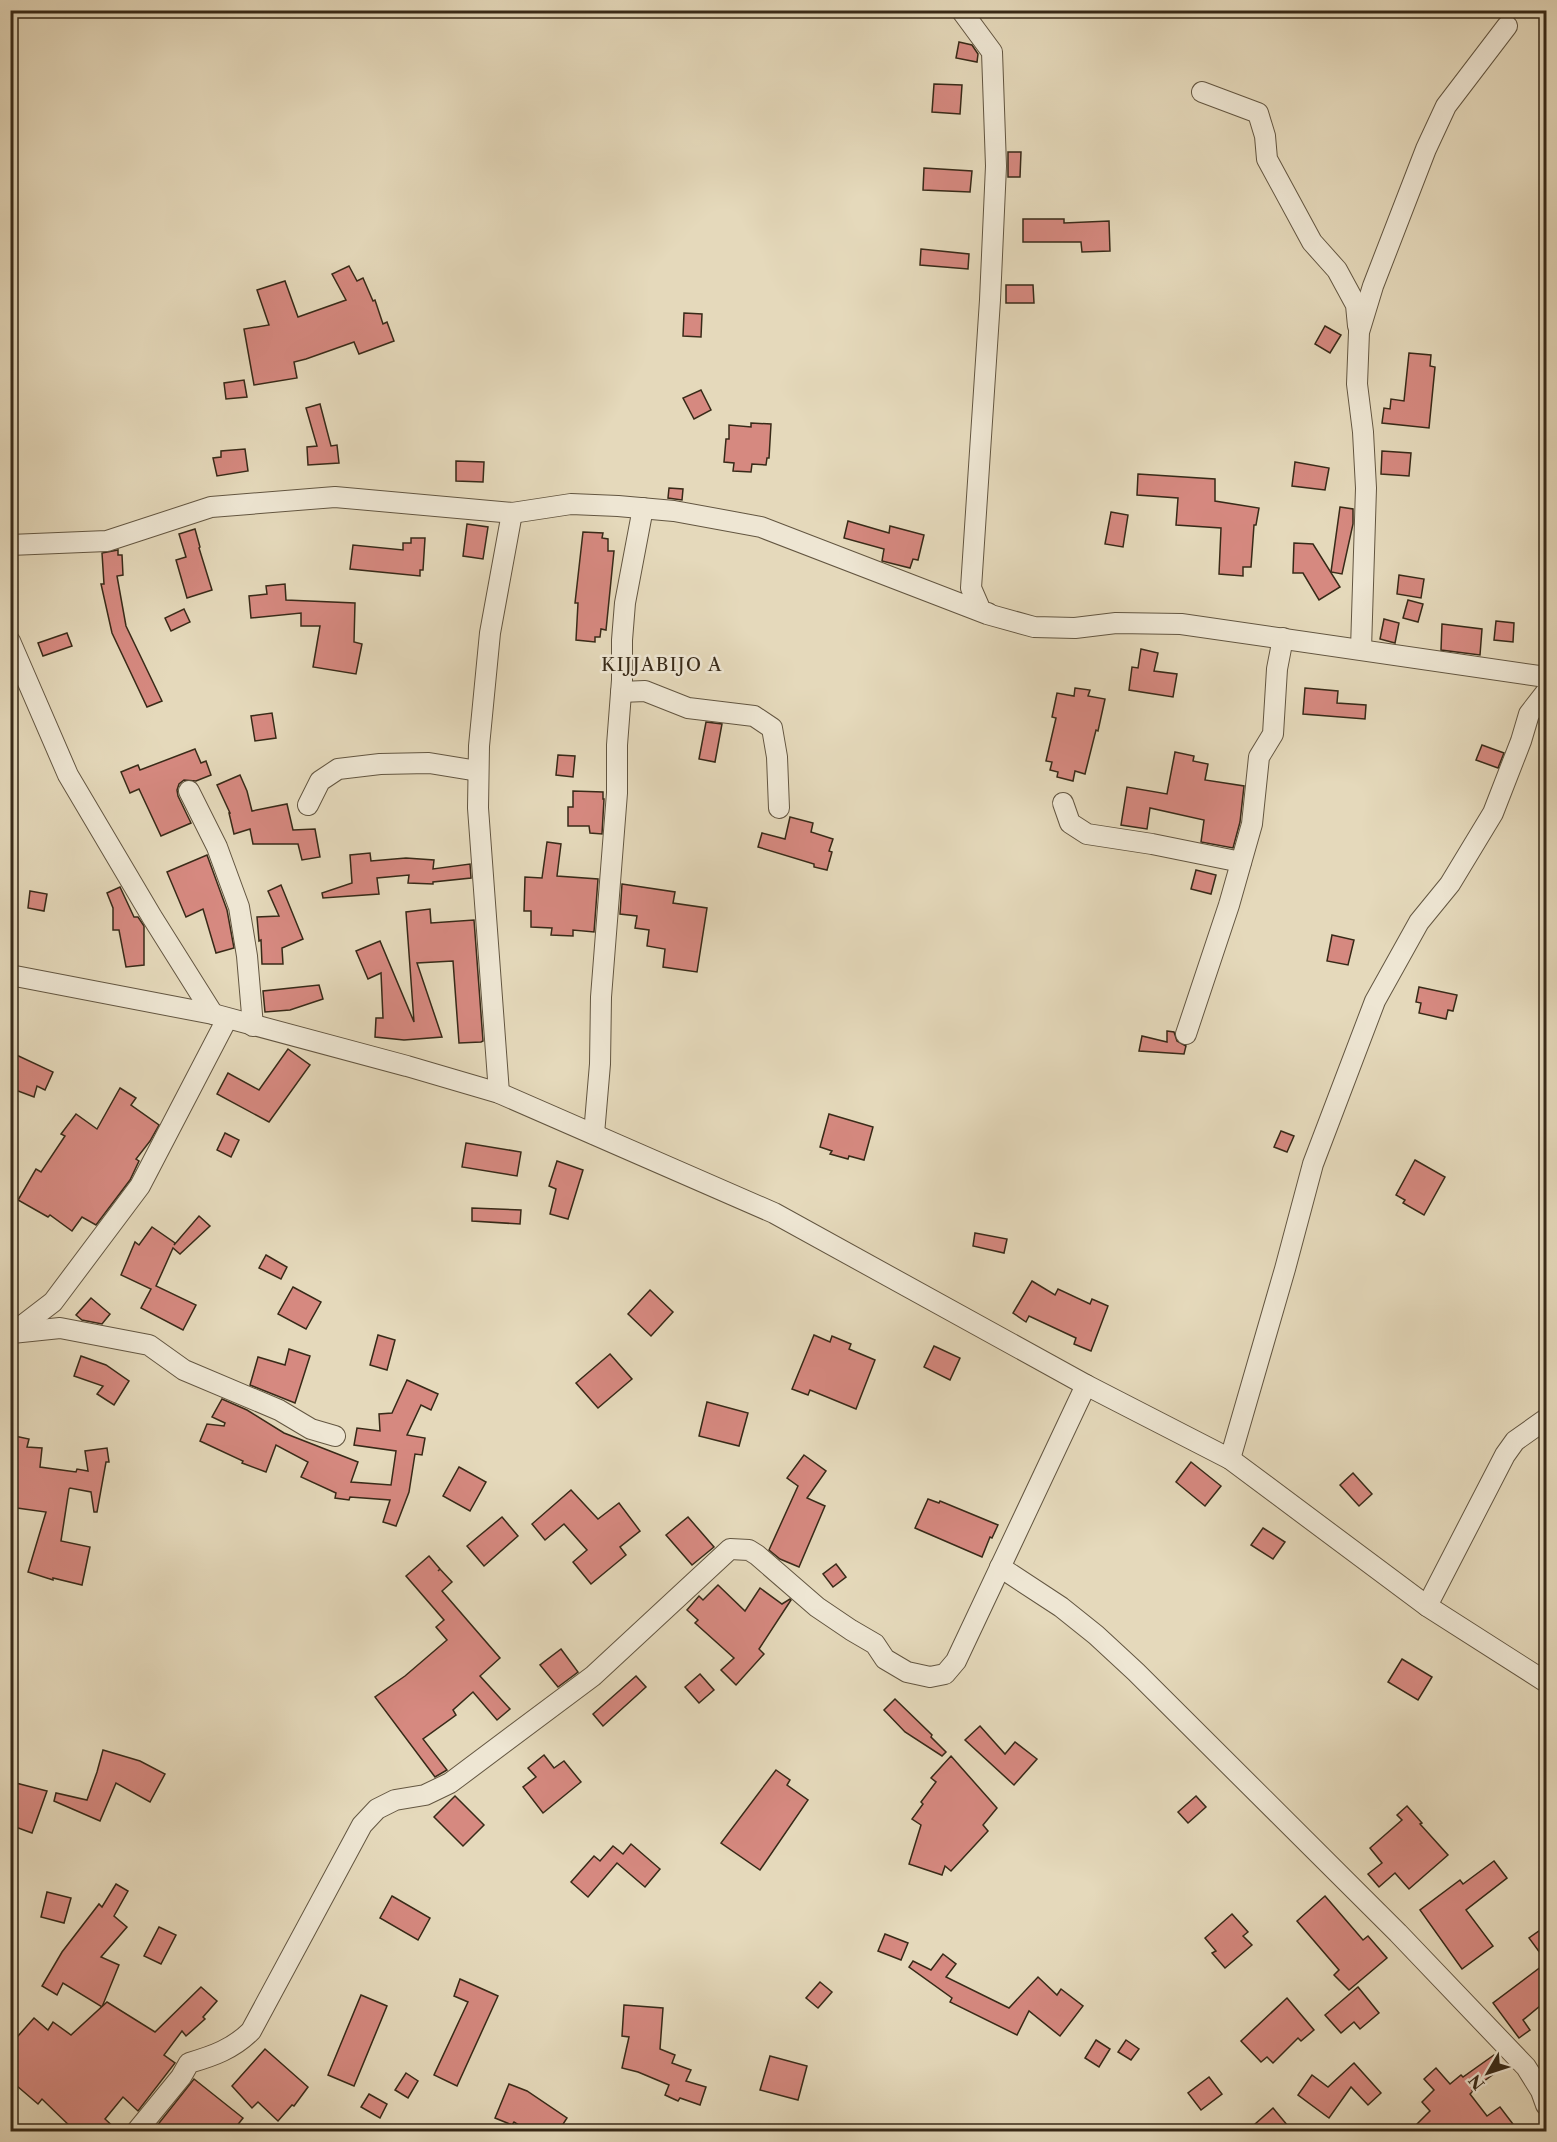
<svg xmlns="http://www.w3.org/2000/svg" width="1557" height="2142" font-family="'Libre Caslon Text',serif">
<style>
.building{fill:#d68980;stroke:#382a18;stroke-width:1.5}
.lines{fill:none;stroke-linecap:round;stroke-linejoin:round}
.street-casing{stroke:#635641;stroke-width:22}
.street{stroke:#eee6d3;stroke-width:20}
.labels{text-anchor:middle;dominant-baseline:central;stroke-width:5;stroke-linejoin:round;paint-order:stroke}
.quarter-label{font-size:18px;letter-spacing:1.5px;fill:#382a18;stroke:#eee6d3}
</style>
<rect width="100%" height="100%" fill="#e5d9bb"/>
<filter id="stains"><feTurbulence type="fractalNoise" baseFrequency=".00333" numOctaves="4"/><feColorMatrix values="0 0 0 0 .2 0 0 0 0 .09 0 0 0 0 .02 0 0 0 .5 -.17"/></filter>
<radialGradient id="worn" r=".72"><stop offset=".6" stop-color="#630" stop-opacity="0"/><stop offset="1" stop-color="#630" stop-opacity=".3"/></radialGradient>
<g class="building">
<polygon points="959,42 972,45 978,54 977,62 956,58"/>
<polygon points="934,84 962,85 960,114 932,112"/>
<polygon points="1008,152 1021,152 1020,177 1008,177"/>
<polygon points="924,168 972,171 970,192 923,190"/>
<polygon points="1023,219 1064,219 1064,223 1109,221 1110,251 1082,252 1081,242 1023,242"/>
<polygon points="921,249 969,254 968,269 920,265"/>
<polygon points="349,266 357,281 363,278 373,301 375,300 383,324 387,322 394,341 359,354 354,342 306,359 294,362 297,378 254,385 244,329 269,325 257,290 285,281 298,317 346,300 332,274"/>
<polygon points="1006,285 1033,285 1034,303 1006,303"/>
<polygon points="684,313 702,314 701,337 683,336"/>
<polygon points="1325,326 1341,335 1330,353 1315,344"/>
<polygon points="1409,353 1431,355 1430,366 1435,367 1429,428 1382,423 1384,408 1390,409 1391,399 1404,401"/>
<polygon points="244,380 247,397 226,399 224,383"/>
<polygon points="701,390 711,410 694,419 683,398"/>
<polygon points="320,404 331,446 337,445 339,463 308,465 307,447 317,446 306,408"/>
<polygon points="751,423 771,424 769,458 767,458 766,465 752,464 751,472 733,471 734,463 724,462 726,439 729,439 729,425 751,427"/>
<polygon points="245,449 248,471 217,476 213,458 221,457 221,451"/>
<polygon points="1382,451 1411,453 1409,476 1381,474"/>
<polygon points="456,461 484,462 483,482 456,481"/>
<polygon points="1295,462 1329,468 1325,490 1292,486"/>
<polygon points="1138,474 1215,479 1215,501 1259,508 1256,525 1254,525 1251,567 1243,567 1243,576 1219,574 1221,528 1176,525 1178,498 1137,495"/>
<polygon points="669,488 683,489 682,500 668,498"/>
<polygon points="1340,507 1353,509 1353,524 1342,574 1331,572"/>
<polygon points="1111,512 1128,515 1123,547 1105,544"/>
<polygon points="848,521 889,533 890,526 924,535 918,560 913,559 910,568 882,561 884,549 844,538"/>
<polygon points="467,524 488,527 483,559 463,556"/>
<polygon points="195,529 200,547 199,548 212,590 187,598 176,560 186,557 179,534"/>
<polygon points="583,532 603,533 602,538 608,539 608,551 614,551 606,630 601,629 600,637 595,637 595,642 576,640 578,603 575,603"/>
<polygon points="411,538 425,538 423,570 420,570 420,576 350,569 353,545 403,550 403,543 411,543"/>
<polygon points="1294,543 1313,544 1340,587 1319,600 1303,573 1293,573"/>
<polygon points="118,550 118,555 122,555 123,575 117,576 126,626 162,701 147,707 112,633 101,584 104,584 102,553"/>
<polygon points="1399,575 1424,579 1421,598 1397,594"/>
<polygon points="285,584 286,600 355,603 354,642 362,644 356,674 313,667 320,626 301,626 301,613 251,618 249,596 267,594 266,586"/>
<polygon points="1408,600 1423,604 1418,622 1403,618"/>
<polygon points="184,609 190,622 171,631 165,618"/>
<polygon points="1384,619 1399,623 1395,643 1380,639"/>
<polygon points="1496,621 1514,623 1513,642 1494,640"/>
<polygon points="1442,624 1482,629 1480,655 1441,650"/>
<polygon points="67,633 72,646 43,656 38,643"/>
<polygon points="1141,649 1158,653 1154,671 1177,674 1173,697 1129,690 1132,667 1138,668"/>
<polygon points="1075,688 1090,690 1088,696 1105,699 1098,731 1096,730 1085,774 1075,771 1073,781 1057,777 1058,772 1050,770 1052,762 1046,761 1056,718 1052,717 1057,693 1074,696"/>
<polygon points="1305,688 1338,691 1337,703 1366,705 1365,719 1303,714"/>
<polygon points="272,713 276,738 255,741 251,716"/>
<polygon points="706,722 722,724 715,762 699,759"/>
<polygon points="1482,745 1504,753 1498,768 1476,760"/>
<polygon points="195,749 201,763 206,761 211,775 196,781 184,780 179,784 177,790 178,796 191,823 161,836 139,789 130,793 121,772 138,765 140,770"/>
<polygon points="1175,752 1194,756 1193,761 1208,764 1205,780 1244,786 1240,822 1233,848 1201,842 1204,820 1150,808 1147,829 1121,825 1127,787 1167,794"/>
<polygon points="558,755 575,756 573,777 556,775"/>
<polygon points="240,775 247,791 252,811 287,804 293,830 315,829 320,857 302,860 298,844 253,844 250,829 234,834 229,813 230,813 217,785"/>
<polygon points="573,791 603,792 603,799 604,799 602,834 590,833 589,826 568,826 568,807 573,807"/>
<polygon points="790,817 813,823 811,832 833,839 829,851 832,852 827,870 814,867 814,864 758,847 762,833 785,839"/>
<polygon points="547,842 561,844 557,876 598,879 594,932 573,930 573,936 551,935 552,928 531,927 531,911 524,911 525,877 542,878"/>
<polygon points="370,853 371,861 406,858 434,860 433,869 470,864 471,878 433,882 433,884 408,883 409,875 377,878 379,894 323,898 322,893 352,883 350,855"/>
<polygon points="207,855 227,910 234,948 216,953 203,909 186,917 167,872"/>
<polygon points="1196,870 1216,875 1211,894 1191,889"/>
<polygon points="622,884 675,892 673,903 707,908 697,972 663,967 665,949 647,946 649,930 635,928 637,916 620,914"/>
<polygon points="281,885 303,939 282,948 283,964 262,964 261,940 259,941 257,917 279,916 268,891"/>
<polygon points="120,887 134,917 138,917 144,926 144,965 126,967 119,930 113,930 113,908 107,893"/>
<polygon points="30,891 47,894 44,911 28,908"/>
<polygon points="430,909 431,923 474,920 483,1041 481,1042 459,1043 453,961 417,963 442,1037 404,1040 375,1037 376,1018 383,1018 381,973 368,979 356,951 380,941 414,1022 406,912"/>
<polygon points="1332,935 1354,940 1348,965 1327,961"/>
<polygon points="319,985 323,999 290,1010 265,1012 263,991"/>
<polygon points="1419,987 1457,995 1453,1011 1448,1010 1446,1019 1419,1013 1421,1003 1416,1002"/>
<polygon points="1167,1031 1174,1032 1177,1041 1186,1046 1184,1054 1139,1051 1142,1036 1167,1042"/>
<polygon points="288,1049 310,1065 269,1122 217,1094 228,1073 259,1090"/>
<polygon points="10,1052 53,1072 45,1090 37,1086 34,1097 10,1088"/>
<polygon points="120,1088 136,1098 131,1105 159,1125 150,1141 136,1159 139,1161 130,1180 96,1225 82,1217 72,1231 50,1215 48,1217 18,1200 36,1169 41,1172 65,1136 61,1134 76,1114 97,1129"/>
<polygon points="829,1114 873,1127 864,1160 849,1156 848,1159 830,1154 832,1151 820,1147"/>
<polygon points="1281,1131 1294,1136 1287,1152 1274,1147"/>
<polygon points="225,1133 239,1140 231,1157 217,1150"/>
<polygon points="466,1143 521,1152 517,1176 462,1167"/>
<polygon points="1415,1160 1445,1177 1424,1215 1403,1203 1405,1200 1396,1195"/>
<polygon points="557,1161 583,1170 568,1219 550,1214 556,1189 549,1186"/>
<polygon points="472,1208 521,1210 520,1224 472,1221"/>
<polygon points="199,1216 210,1226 180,1254 173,1248 156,1286 196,1305 183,1330 141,1308 151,1289 121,1275 135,1242 139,1245 152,1227 175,1243 174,1245"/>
<polygon points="975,1233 1007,1239 1004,1253 973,1246"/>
<polygon points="266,1255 287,1267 281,1279 259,1268"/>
<polygon points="1032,1281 1055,1295 1058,1289 1090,1304 1092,1299 1108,1306 1091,1351 1074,1344 1076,1338 1029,1316 1026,1322 1013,1313"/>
<polygon points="293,1287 321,1302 306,1329 278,1314"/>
<polygon points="650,1290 673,1312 651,1336 628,1314"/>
<polygon points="91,1298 110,1314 102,1324 82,1320 76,1315"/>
<polygon points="378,1335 395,1340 387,1370 370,1365"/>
<polygon points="814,1335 830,1342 832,1336 851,1344 849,1349 875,1360 856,1409 810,1390 808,1395 792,1389"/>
<polygon points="934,1346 960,1358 950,1380 924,1367"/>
<polygon points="289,1349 310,1356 295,1403 250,1385 258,1357 285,1365"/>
<polygon points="610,1354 632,1379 598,1408 576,1383"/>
<polygon points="81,1356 106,1365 129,1381 114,1405 97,1394 103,1386 74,1376"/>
<polygon points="407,1380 438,1394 431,1410 421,1405 407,1435 425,1438 422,1455 415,1454 409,1492 396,1526 383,1522 390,1500 350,1497 349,1500 335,1498 336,1493 301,1477 308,1462 276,1445 266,1472 242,1463 243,1461 200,1441 207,1424 224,1426 225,1423 212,1417 222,1399 247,1410 284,1433 358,1462 351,1482 391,1485 396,1451 354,1445 357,1428 380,1431 379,1414 392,1413"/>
<polygon points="707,1402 748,1413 739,1446 699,1436"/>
<polygon points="10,1435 29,1439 27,1447 42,1448 40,1467 76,1472 77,1469 88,1471 85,1451 107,1448 109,1462 106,1462 97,1512 94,1512 91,1492 70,1488 69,1489 61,1541 90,1547 82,1585 53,1578 53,1580 28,1572 46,1512 10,1507"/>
<polygon points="804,1455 826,1471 807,1498 825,1506 799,1567 780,1559 769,1550 798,1486 787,1478"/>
<polygon points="1191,1462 1221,1486 1205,1506 1176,1482"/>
<polygon points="459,1467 486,1482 470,1511 443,1496"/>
<polygon points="1353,1473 1372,1494 1359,1506 1340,1485"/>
<polygon points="571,1490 598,1519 619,1503 640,1531 620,1547 626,1555 591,1584 573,1562 587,1550 564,1524 545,1540 532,1524"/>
<polygon points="928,1499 939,1503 940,1501 998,1525 992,1538 990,1537 982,1557 915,1528"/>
<polygon points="502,1517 518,1536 484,1566 467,1546"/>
<polygon points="688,1517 714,1547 692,1565 666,1535"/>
<polygon points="1263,1528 1285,1542 1273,1559 1251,1545"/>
<polygon points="429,1556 440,1569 438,1571 440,1569 452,1582 442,1591 500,1658 480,1676 510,1709 497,1720 473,1692 453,1710 456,1715 423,1739 447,1770 435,1777 375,1697 405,1676 447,1640 436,1627 444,1620 406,1576"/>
<polygon points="836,1564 846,1577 833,1587 823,1574"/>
<polygon points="718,1585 745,1611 760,1588 782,1604 790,1599 791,1600 759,1649 764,1654 736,1685 721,1670 734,1658 695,1623 698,1620 687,1610 699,1596 703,1600"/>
<polygon points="561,1649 578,1672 558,1687 540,1665"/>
<polygon points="1402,1659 1432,1677 1418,1700 1388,1682"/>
<polygon points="700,1674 714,1690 699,1703 685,1687"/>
<polygon points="636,1676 646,1687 603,1726 593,1714"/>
<polygon points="895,1699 932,1735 931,1737 946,1752 942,1756 905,1732 884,1710"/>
<polygon points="980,1726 1005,1754 1015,1742 1037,1759 1014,1785 965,1740"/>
<polygon points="103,1750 140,1761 165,1774 150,1802 116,1783 100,1821 54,1801 56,1793 87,1800 97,1772"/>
<polygon points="544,1755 554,1768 564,1761 581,1782 543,1813 523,1787 536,1777 528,1768"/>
<polygon points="951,1756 997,1808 983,1825 988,1831 951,1871 945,1866 942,1875 909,1864 921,1825 912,1819 923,1804 921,1802 936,1782 931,1778"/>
<polygon points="776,1770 790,1780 787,1785 808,1800 760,1870 721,1843"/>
<polygon points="16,1783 47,1791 32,1833 10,1825 10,1809"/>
<polygon points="455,1796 484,1825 463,1846 434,1817"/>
<polygon points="1196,1796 1206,1807 1188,1823 1178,1812"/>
<polygon points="1407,1806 1422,1823 1420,1824 1448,1855 1409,1889 1395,1873 1379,1887 1368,1874 1382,1863 1370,1848 1402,1820 1397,1815"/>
<polygon points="631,1844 660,1869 645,1887 617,1863 588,1897 571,1882 594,1856 600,1861 613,1846 623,1854"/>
<polygon points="1494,1861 1507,1878 1466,1910 1493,1946 1462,1969 1420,1910 1460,1880 1463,1884"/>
<polygon points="116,1884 128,1891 114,1916 127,1927 101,1957 119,1965 102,2007 63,1983 57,1995 42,1986 62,1952 99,1904 102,1907"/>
<polygon points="47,1892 71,1898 64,1923 41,1917"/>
<polygon points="392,1896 430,1918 418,1940 380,1918"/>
<polygon points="1325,1896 1363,1940 1368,1936 1387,1958 1349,1990 1334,1975 1339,1970 1297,1921"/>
<polygon points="1232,1914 1248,1932 1243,1936 1252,1945 1225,1968 1212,1953 1216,1951 1205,1938"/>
<polygon points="1546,1926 1546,1961 1529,1938"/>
<polygon points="159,1927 176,1935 161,1964 144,1956"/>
<polygon points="885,1934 908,1943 901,1960 878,1951"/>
<polygon points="943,1954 956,1964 946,1977 1009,2008 1038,1977 1057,1995 1061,1989 1083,2006 1060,2036 1029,2011 1017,2035 950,2002 952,1998 909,1967 913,1961 931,1970"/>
<polygon points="1546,1963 1546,2001 1523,2020 1530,2030 1519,2038 1493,2003"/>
<polygon points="460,1979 498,1996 457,2086 434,2075 468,2002 454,1996"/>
<polygon points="820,1982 832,1992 818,2008 806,1998"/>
<polygon points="201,1987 217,2001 203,2017 205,2019 186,2036 182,2031 164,2055 175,2063 138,2111 123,2097 105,2119 119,2132 76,2132 42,2099 38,2104 10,2080 10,2045 34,2018 48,2030 53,2022 71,2035 107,2002 155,2032"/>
<polygon points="1358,1987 1379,2013 1360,2029 1354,2022 1341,2033 1325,2015"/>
<polygon points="361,1995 387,2006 354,2086 328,2075"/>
<polygon points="1287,1998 1314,2030 1301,2041 1298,2038 1273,2063 1267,2057 1261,2062 1241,2041"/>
<polygon points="624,2005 663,2008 660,2049 675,2055 672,2063 691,2070 686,2081 706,2087 700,2105 680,2098 678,2101 665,2095 669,2085 638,2072 622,2068 629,2037 622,2036"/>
<polygon points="1096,2040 1110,2049 1099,2067 1085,2058"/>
<polygon points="1126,2040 1139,2049 1131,2060 1118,2052"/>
<polygon points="265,2049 308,2087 294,2106 292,2105 278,2121 258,2102 252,2108 232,2086"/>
<polygon points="1494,2055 1503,2067 1472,2090 1473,2091 1470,2094 1487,2116 1500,2107 1519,2132 1409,2132 1430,2111 1422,2102 1434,2090 1424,2079 1436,2068 1450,2084 1461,2075 1463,2077"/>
<polygon points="770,2056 807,2066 798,2100 760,2090"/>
<polygon points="1354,2063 1381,2093 1368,2105 1351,2087 1329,2118 1298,2095 1312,2075 1328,2087"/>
<polygon points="406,2073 418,2081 408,2098 395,2090"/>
<polygon points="1209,2077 1222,2094 1201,2110 1188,2093"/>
<polygon points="194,2079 243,2118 232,2132 152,2132"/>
<polygon points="509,2084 527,2091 567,2118 558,2132 530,2132 514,2122 512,2125 495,2118"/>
<polygon points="369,2094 387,2104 380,2118 361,2107"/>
<polygon points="1273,2108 1293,2132 1246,2132"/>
</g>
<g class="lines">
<defs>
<g id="street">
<polyline points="961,10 992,52 996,166 990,300 971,588 981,611 988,613"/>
<polyline points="1202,92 1258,113 1265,136 1267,159 1312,242 1337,270 1356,305 1358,326"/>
<polyline points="10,545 107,541 211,507 335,497 512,513 571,504 618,506 674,511 761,527 987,614 1034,627 1075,628 1116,623 1181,624 1546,677"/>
<polyline points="10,641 68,775 152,917 213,1014"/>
<polyline points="1361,649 1366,488 1363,432 1357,384 1359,332 1373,286 1426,149 1446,106 1507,26"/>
<polyline points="621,692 645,691 688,708 754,716 772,728 777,757 779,808"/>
<polyline points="189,791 217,847 239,907 247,956 253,1026"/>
<polyline points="1063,803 1070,823 1087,834 1152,844 1241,862"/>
<polyline points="308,805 320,781 338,769 380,764 429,763 478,771"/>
<polyline points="10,975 213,1014 407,1066 499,1093 774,1213 1086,1385 1230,1459 1427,1606 1546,1682"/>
<polyline points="1186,1034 1229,905 1252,824 1259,757 1273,734 1277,669 1283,638"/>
<polyline points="499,1093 478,808 479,746 490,633 512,513"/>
<polyline points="594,1134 600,1064 601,997 617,793 617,745 622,680 622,640 625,603 643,508"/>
<polyline points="12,1333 60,1328 149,1345 184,1370 279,1410 311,1429 335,1436"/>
<polyline points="10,1335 53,1302 140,1186 227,1019"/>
<polyline points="1230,1459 1285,1269 1313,1164 1375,1001 1419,922 1450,884 1493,813 1521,741 1529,714 1546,692"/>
<polyline points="1000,1567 1061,1607 1096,1635 1136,1672 1398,1933 1526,2067 1541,2091 1546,2105"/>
<polyline points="1427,1606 1505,1455 1515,1441 1546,1419"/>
<path d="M136 2132 181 2077 189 2063C213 2056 233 2049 251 2031L362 1825 377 1809 395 1800 425 1795 450 1783 593 1676 730 1549 749 1550 757 1555 817 1607 851 1630 875 1644 885 1659 907 1672 930 1677 945 1674 956 1661 1086 1385"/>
</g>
</defs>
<use href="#street" class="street-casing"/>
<use href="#street" class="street"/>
</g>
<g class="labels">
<g class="quarter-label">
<text x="662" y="665">KIJJABIJO A</text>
</g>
</g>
<rect width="1557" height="2142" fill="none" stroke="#e5d9bb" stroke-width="36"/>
<rect x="12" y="12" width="1533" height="2118" fill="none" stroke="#382a18" stroke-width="3"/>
<rect x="18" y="18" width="1521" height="2106" fill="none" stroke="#382a18" stroke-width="1.5"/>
<g transform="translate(1488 2073) rotate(231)" stroke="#eee6d3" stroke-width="4.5" paint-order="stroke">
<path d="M0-4.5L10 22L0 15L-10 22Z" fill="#382a18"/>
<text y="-9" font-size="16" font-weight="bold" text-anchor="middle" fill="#382a18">N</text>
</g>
<rect width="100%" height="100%" filter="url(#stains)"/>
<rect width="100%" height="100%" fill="url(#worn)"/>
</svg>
